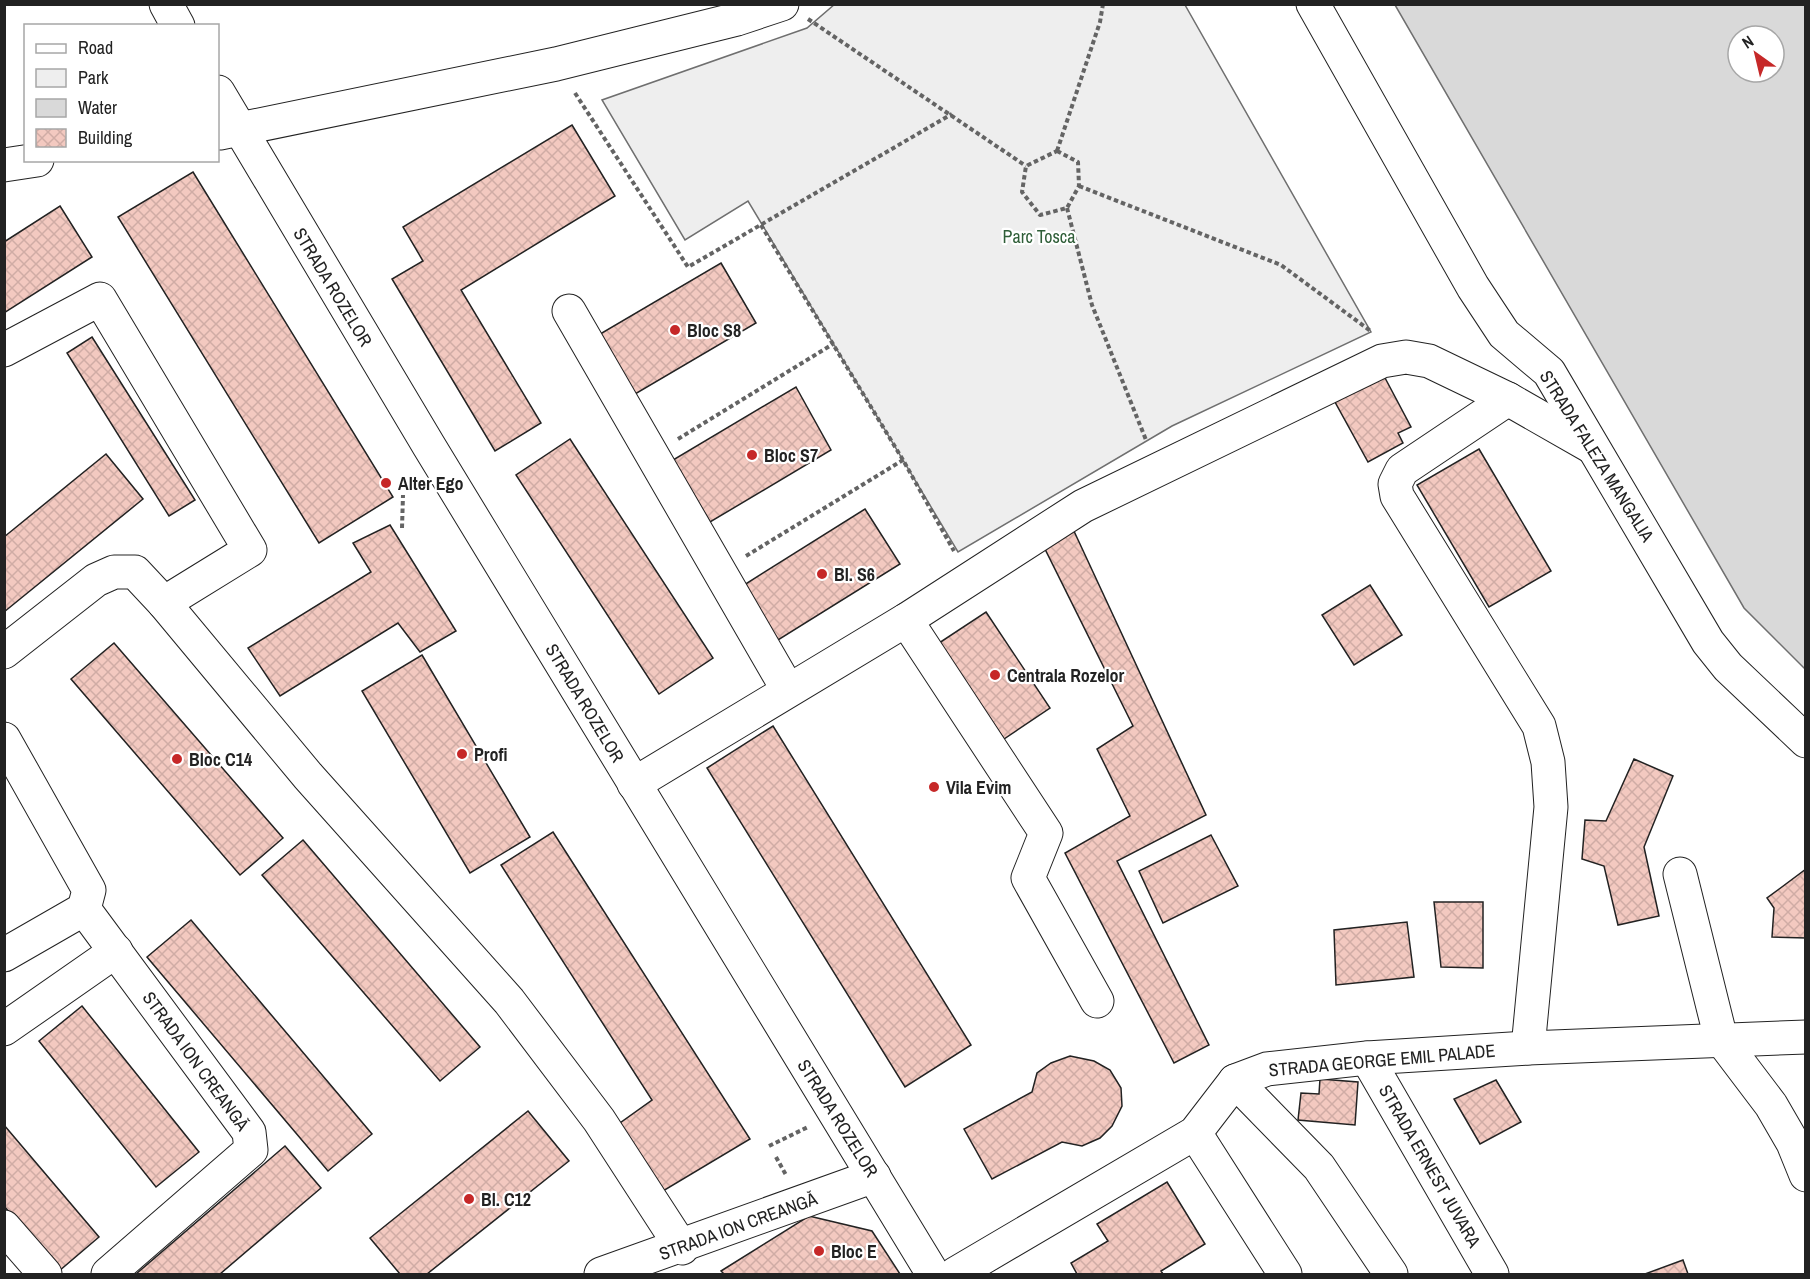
<svg xmlns="http://www.w3.org/2000/svg" width="1810" height="1279" font-family="'Archivo Narrow',sans-serif">
<style>
.park{fill:#eee;stroke:#6f6f6f;stroke-width:1.5}
.water{fill:#d9d9d9;stroke:#6f6f6f;stroke-width:1.5;fill-rule:evenodd}
.building{fill:url(#building-cross-hatch);stroke:#222;stroke-width:1.5}
.lines{fill:none;stroke-linecap:round;stroke-linejoin:round}
.minor-casing{stroke:#222;stroke-width:35}
.path{stroke:#646464;stroke-width:4;stroke-dasharray:4.5 3;stroke-linecap:butt}
.minor{stroke:#fff;stroke-width:33}
.poi-dot{fill:#c62828;stroke:#fff;stroke-width:2}
.labels{text-anchor:middle;dominant-baseline:central;stroke-width:4.5;stroke-linejoin:round;paint-order:stroke}
.park-label{font-size:18px;fill:#2f5e38;stroke:#fff}
.street-label{font-size:18px;fill:#222;stroke:#fff}
.poi-label{font-size:18px;font-weight:bold;fill:#222;stroke:#fff;text-anchor:start}
</style>
<defs>
<pattern id="building-cross-hatch" width="8" height="8" patternUnits="userSpaceOnUse" patternTransform="scale(1.5)"><rect width="8" height="8" fill="#f3c9c0"/><path d="M0 0l8 8M0 8l8-8" fill="none" stroke="#d0aca5"/></pattern>
</defs>
<rect width="100%" height="100%" fill="#fff"/>
<polygon class="park" points="835,4 1185,5 1371,332 1172,426 958,552 748,201 685,240 602,100 807,28"/>
<path class="water" d="M1395 5H1805V669L1744 608ZM1738 36H1774V72H1738Z"/>
<g class="building">
<polygon points="572,125 615,196 461,290 541,423 495,451 392,279 423,261 403,227"/>
<polygon points="193,172 393,497 319,543 118,217"/>
<polygon points="60,206 92,257 4,313 4,242"/>
<polygon points="721,263 756,323 630,397 595,337"/>
<polygon points="92,337 195,500 169,516 67,353"/>
<polygon points="1384,376 1411,427 1398,433 1403,443 1368,462 1335,402"/>
<polygon points="796,387 831,450 710,522 673,460"/>
<polygon points="570,439 713,658 659,694 516,475"/>
<polygon points="1479,449 1551,571 1489,607 1417,485"/>
<polygon points="106,454 143,499 4,612 4,537"/>
<polygon points="865,509 900,564 778,640 744,585"/>
<polygon points="390,525 456,631 420,652 398,623 280,696 248,648 371,572 353,543"/>
<polygon points="1073,529 1206,815 1117,861 1209,1045 1174,1063 1065,853 1130,816 1097,749 1133,726 1042,543"/>
<polygon points="1370,585 1402,635 1354,665 1322,615"/>
<polygon points="986,612 1050,708 1004,739 939,643"/>
<polygon points="114,643 283,838 240,875 71,679"/>
<polygon points="422,655 530,837 470,873 362,691"/>
<polygon points="773,726 971,1045 905,1087 707,768"/>
<polygon points="1634,759 1673,776 1644,847 1659,916 1618,925 1604,866 1582,859 1585,820 1606,821"/>
<polygon points="553,832 750,1139 663,1191 620,1123 652,1100 501,865"/>
<polygon points="1211,835 1238,886 1163,923 1139,871"/>
<polygon points="303,840 480,1047 440,1081 262,875"/>
<polygon points="1806,869 1806,938 1772,937 1774,908 1767,898"/>
<polygon points="1434,902 1483,902 1483,968 1441,967"/>
<polygon points="191,920 372,1134 328,1171 147,957"/>
<polygon points="1407,922 1414,977 1336,985 1334,930"/>
<polygon points="82,1006 199,1152 156,1187 39,1041"/>
<polygon points="1070,1056 1094,1061 1110,1070 1121,1088 1122,1106 1112,1126 1100,1138 1082,1146 1062,1142 992,1179 964,1129 1032,1092 1037,1073 1051,1063"/>
<polygon points="1320,1079 1358,1082 1355,1125 1298,1120 1301,1093 1319,1094"/>
<polygon points="1496,1080 1521,1122 1480,1144 1454,1099"/>
<polygon points="528,1111 569,1161 427,1274 400,1274 370,1238"/>
<polygon points="4,1125 99,1237 59,1271 4,1206"/>
<polygon points="285,1146 321,1188 220,1274 136,1274"/>
<polygon points="1167,1182 1205,1244 1161,1271 1163,1274 1077,1274 1071,1263 1108,1241 1097,1224"/>
<polygon points="809,1216 872,1231 900,1274 724,1274 721,1271"/>
<polygon points="1683,1260 1688,1274 1645,1274"/>
</g>
<g class="lines">
<defs>
<g id="minor">
<polyline points="166,4 178,26"/>
<polyline points="1313,4 1473,287 1504,334 1549,372 1708,642 1728,667 1806,741"/>
<polyline points="218,92 429,446 933,1274"/>
<polyline points="220,133 556,64 737,19 782,4"/>
<polyline points="4,165 37,160"/>
<polyline points="569,311 788,690"/>
<polyline points="4,350 100,299 250,550 164,603"/>
<polyline points="1508,399 1402,470 1395,484 1397,496 1539,726 1548,762 1551,807 1528,1048"/>
<polyline points="906,620 1046,833 1028,878 1097,1001"/>
<polyline points="4,652 96,580 114,572 135,572 164,603 308,776 509,1001 599,1120 682,1248"/>
<polyline points="4,739 89,890 84,909 4,955"/>
<polyline points="634,784 906,620 1083,506 1382,361 1406,357 1429,361 1508,399 1592,447"/>
<polyline points="1680,874 1721,1039 1771,1105 1793,1143 1806,1175"/>
<polyline points="84,909 249,1132 251,1150 108,1274"/>
<polyline points="4,1029 116,951"/>
<polyline points="1367,1058 1492,1274"/>
<polyline points="1235,1081 1319,1167 1391,1274"/>
<polyline points="1195,1133 1285,1274"/>
<polyline points="4,1227 45,1274"/>
<polyline points="601,1274 874,1176"/>
<polyline points="955,1274 1195,1133 1235,1081 1267,1069 1367,1058 1528,1048 1806,1037"/>
</g>
</defs>
<use href="#minor" class="minor-casing"/>
<g class="path">
<polyline points="808,19 1026,166"/>
<polyline points="575,93 688,267 952,114"/>
<polygon points="1057,151 1078,162 1079,186 1067,208 1040,215 1022,192 1026,166"/>
<polyline points="1057,151 1100,22 1103,4"/>
<polyline points="1079,186 1281,265 1372,332"/>
<polyline points="1067,208 1092,305 1146,440"/>
<polyline points="761,225 903,460 954,551"/>
<polyline points="678,439 833,344"/>
<polyline points="402,528 403,495"/>
<polyline points="746,556 903,460"/>
<polyline points="769,1146 808,1127"/>
<polyline points="776,1157 786,1175"/>
</g>
<use href="#minor" class="minor"/>
</g>
<g class="poi-dot">
<circle cx="675" cy="330" r="6"/>
<circle cx="752" cy="455" r="6"/>
<circle cx="386" cy="483" r="6"/>
<circle cx="822" cy="574" r="6"/>
<circle cx="995" cy="675" r="6"/>
<circle cx="462" cy="754" r="6"/>
<circle cx="177" cy="759" r="6"/>
<circle cx="934" cy="787" r="6"/>
<circle cx="469" cy="1199" r="6"/>
<circle cx="819" cy="1251" r="6"/>
</g>
<g class="labels">
<g class="park-label">
<text x="1039" y="236">Parc Tosca</text>
</g>
<g class="street-label">
<text transform="translate(333 287) rotate(59)">STRADA ROZELOR</text>
<text transform="translate(1597 456) rotate(58)">STRADA FALEZA MANGALIA</text>
<text transform="translate(585 703) rotate(59)">STRADA ROZELOR</text>
<text transform="translate(1382 1060) rotate(-5)">STRADA GEORGE EMIL PALADE</text>
<text transform="translate(196 1061) rotate(54)">STRADA ION CREANGĂ</text>
<text transform="translate(838 1118) rotate(58)">STRADA ROZELOR</text>
<text transform="translate(1430 1166) rotate(60)">STRADA ERNEST JUVARA</text>
<text transform="translate(738 1226) rotate(-20)">STRADA ION CREANGĂ</text>
</g>
<g class="poi-label">
<text x="687" y="330">Bloc S8</text>
<text x="764" y="455">Bloc S7</text>
<text x="398" y="483">Alter Ego</text>
<text x="834" y="574">Bl. S6</text>
<text x="1007" y="675">Centrala Rozelor</text>
<text x="474" y="754">Profi</text>
<text x="189" y="759">Bloc C14</text>
<text x="946" y="787">Vila Evim</text>
<text x="481" y="1199">Bl. C12</text>
<text x="831" y="1251">Bloc E</text>
</g>
</g>
<rect width="1810" height="1279" fill="none" stroke="#222222" stroke-width="12"/>
<rect x="24" y="24" width="195" height="138" fill="#ffffff" stroke="#a7a7a7" stroke-width="1.5"/>
<rect x="36" y="44" width="30" height="9" fill="#ffffff" stroke="#a7a7a7" stroke-width="1.5"/>
<text x="78" y="54" font-size="18" fill="#222222">Road</text>
<rect x="36" y="69" width="30" height="18" fill="#eeeeee" stroke="#a7a7a7" stroke-width="1.5"/>
<text x="78" y="84" font-size="18" fill="#222222">Park</text>
<rect x="36" y="99" width="30" height="18" fill="#d9d9d9" stroke="#a7a7a7" stroke-width="1.5"/>
<text x="78" y="114" font-size="18" fill="#222222">Water</text>
<rect x="36" y="129" width="30" height="18" fill="url(#building-cross-hatch)" stroke="#a7a7a7" stroke-width="1.5"/>
<text x="78" y="144" font-size="18" fill="#222222">Building</text>
<g transform="translate(1756 54) rotate(326)"><circle r="28" fill="#ffffff" stroke="#a7a7a7" stroke-width="1.5"/>
<path d="M0-4.5L10 22L0 15L-10 22Z" fill="#c62828"/>
<text y="-9" font-size="16" font-weight="bold" text-anchor="middle" fill="#222222">N</text>
</g>
</svg>
